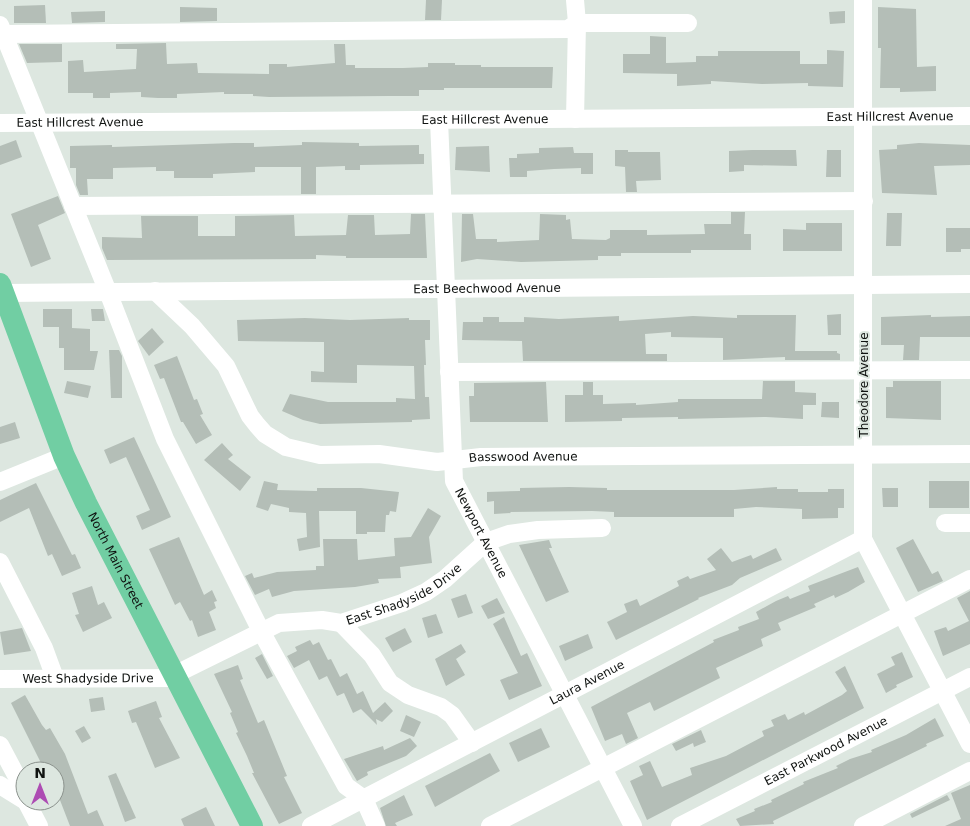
<svg xmlns="http://www.w3.org/2000/svg" width="970" height="826" font-family="'DejaVu Sans',sans-serif">
<style>
.building{fill:#b4beb7}
.lines{fill:none;stroke-linecap:round;stroke-linejoin:round}
.minor{stroke:#fff;stroke-width:18}
.major{stroke:#71cea3;stroke-width:22}
.labels{text-anchor:middle;dominant-baseline:central;stroke-width:4;stroke-linejoin:round;paint-order:stroke}
.street-label{font-size:12px;fill:#101311;stroke:#dde7e0}
</style>
<rect width="100%" height="100%" fill="#dde7e0"/>
<g class="building">
<polygon points="426,0 442,0 441,20 425,20"/>
<polygon points="45,5 46,23 14,23 14,6"/>
<polygon points="180,7 217,8 217,21 180,22"/>
<polygon points="878,7 916,9 917,67 936,66 936,91 900,92 900,88 880,88 881,48 878,48"/>
<polygon points="105,11 105,22 72,23 71,12"/>
<polygon points="845,11 845,23 830,24 829,12"/>
<polygon points="650,36 666,37 666,63 696,62 696,56 718,56 718,51 800,51 800,64 827,64 827,50 844,51 843,87 808,86 808,83 762,84 711,81 711,84 677,86 677,74 623,73 623,54 650,54"/>
<polygon points="166,43 167,64 197,63 198,73 269,74 269,64 287,64 287,67 335,63 334,44 345,44 346,65 355,65 355,68 403,68 428,67 428,63 455,63 455,65 481,65 481,67 553,67 552,88 444,88 444,90 419,90 419,96 388,96 269,97 253,96 253,94 224,94 224,92 177,94 177,98 158,98 141,97 141,92 110,93 110,98 93,98 93,93 68,93 68,61 83,60 84,72 136,69 137,49 116,49 116,44"/>
<polygon points="19,44 62,44 62,62 27,63"/>
<polygon points="16,140 22,157 0,165 0,146"/>
<polygon points="302,142 359,143 359,146 419,145 419,154 424,154 424,164 360,165 360,170 345,170 345,166 316,167 316,194 301,194 301,167 255,167 255,172 213,174 213,178 174,178 174,171 156,171 156,167 113,168 113,179 87,179 88,195 80,195 76,185 76,168 70,168 70,146 112,145 112,147 234,143 254,143 254,147 302,145"/>
<polygon points="919,143 970,145 970,165 934,166 937,195 882,193 879,150 897,149 897,145"/>
<polygon points="489,146 490,172 455,170 456,147"/>
<polygon points="573,147 574,153 593,153 593,174 581,174 581,168 554,169 527,171 527,177 510,177 509,158 517,158 517,154 539,153 539,148"/>
<polygon points="615,150 628,150 628,152 660,152 661,180 636,181 637,192 626,192 625,167 615,166"/>
<polygon points="752,150 796,150 797,166 744,165 744,171 729,172 729,151"/>
<polygon points="827,150 841,150 841,177 826,177"/>
<polygon points="58,196 65,213 38,225 51,259 31,267 11,214"/>
<polygon points="731,212 745,212 744,234 751,234 751,250 691,250 691,253 621,253 621,256 598,256 598,260 521,262 477,259 461,262 462,214 473,214 476,239 497,239 497,242 539,240 540,214 566,215 566,220 570,219 572,239 606,240 610,238 610,230 647,230 647,235 705,234 704,224 731,224"/>
<polygon points="887,213 902,213 901,246 886,246"/>
<polygon points="411,214 425,214 427,258 346,258 346,256 316,255 316,259 107,260 102,248 102,237 142,238 141,216 198,216 198,236 235,236 235,216 294,215 295,236 346,235 348,215 374,215 375,235 410,234"/>
<polygon points="806,223 842,223 842,251 783,251 783,229 806,230"/>
<polygon points="946,228 970,228 970,249 961,249 961,252 946,252"/>
<polygon points="43,309 72,309 72,328 90,329 90,351 98,351 94,370 64,370 64,348 59,348 59,327 43,327"/>
<polygon points="91,309 103,309 105,321 92,321"/>
<polygon points="841,314 841,335 828,335 827,315"/>
<polygon points="737,315 796,315 795,351 837,351 837,353 840,354 840,360 785,360 785,357 723,360 723,338 671,337 671,332 645,334 646,354 667,354 667,361 523,361 522,341 462,340 463,322 483,322 483,317 499,317 499,322 524,322 524,317 559,319 619,316 619,321 693,316 737,318"/>
<polygon points="931,315 931,317 970,316 970,337 920,337 919,360 903,360 904,345 881,345 881,317"/>
<polygon points="305,318 350,320 409,318 409,320 430,320 430,340 425,340 426,365 424,365 425,397 429,397 430,419 412,420 412,422 320,424 303,420 282,411 290,394 328,402 396,402 396,398 415,399 414,366 357,365 357,383 311,382 311,371 324,372 324,342 238,341 237,320"/>
<polygon points="152,328 164,342 149,356 138,341"/>
<polygon points="109,350 119,350 122,356 122,398 111,398"/>
<polygon points="177,356 194,400 197,399 203,414 200,415 212,435 196,444 183,422 181,422 164,378 160,379 154,365"/>
<polygon points="67,381 91,386 88,398 64,393"/>
<polygon points="763,381 795,381 795,392 816,393 816,405 803,405 803,419 766,417 678,419 678,417 622,418 622,421 565,422 565,395 583,395 583,382 593,382 593,395 603,395 603,404 636,403 636,405 678,402 678,399 762,399"/>
<polygon points="893,381 941,381 941,420 886,418 886,387 893,387"/>
<polygon points="546,382 548,422 470,422 469,396 474,396 474,383"/>
<polygon points="822,402 839,402 839,418 821,417"/>
<polygon points="15,422 20,438 0,444 0,427"/>
<polygon points="134,437 171,517 142,530 136,516 150,510 126,457 110,464 104,450"/>
<polygon points="222,443 233,455 228,459 251,477 240,491 204,460"/>
<polygon points="264,481 278,484 277,490 317,491 317,488 361,488 399,492 396,512 390,511 389,515 386,515 385,532 367,532 367,534 356,534 356,511 319,511 320,547 299,551 297,539 307,537 306,513 289,512 289,508 271,504 268,511 256,507"/>
<rect x="929" y="481" width="40" height="27"/>
<polygon points="36,483 72,555 75,554 81,568 62,576 52,554 48,556 29,508 0,522 0,500"/>
<polygon points="569,487 607,488 607,490 734,490 777,487 777,489 798,489 798,492 828,492 828,489 844,489 844,508 838,508 838,518 802,519 802,509 756,507 734,509 734,517 614,517 614,512 592,511 510,512 511,513 494,514 494,501 487,502 487,492 520,491 520,488"/>
<polygon points="882,488 898,488 898,507 883,507"/>
<polygon points="428,508 441,516 429,537 432,563 400,567 401,578 378,579 379,583 355,587 294,591 272,597 269,589 255,595 245,576 252,573 254,578 277,572 316,570 316,566 324,566 323,539 357,539 358,560 395,556 394,538 411,537"/>
<polygon points="179,537 204,595 212,590 217,601 214,602 216,608 209,612 216,630 198,637 192,620 190,621 180,602 175,605 149,549"/>
<polygon points="913,539 932,574 938,571 943,581 918,592 896,548"/>
<polygon points="549,540 552,548 549,548 569,592 546,602 519,545"/>
<polygon points="721,548 732,562 751,555 753,559 776,548 782,560 740,578 732,585 698,598 699,599 616,640 607,622 627,612 624,604 637,599 640,606 679,586 677,581 688,576 690,579 716,570 707,559"/>
<polygon points="858,567 865,582 848,592 835,598 834,595 814,604 816,607 778,623 781,630 761,639 763,646 716,668 720,678 654,711 650,702 627,713 638,738 626,744 622,734 605,741 591,707 714,642 713,640 739,630 738,627 759,619 756,612 776,601 788,596 790,599 810,591 808,586"/>
<polygon points="92,586 98,605 104,602 112,618 83,632 75,615 79,614 72,593"/>
<polygon points="970,591 970,644 943,656 934,631 946,627 948,631 969,621 957,598"/>
<polygon points="466,594 473,613 458,618 451,599"/>
<polygon points="497,598 505,613 488,619 481,606"/>
<polygon points="436,614 443,633 428,638 422,618"/>
<polygon points="504,617 521,656 527,653 542,686 509,700 500,680 518,673 493,624"/>
<polygon points="22,628 31,651 4,655 0,632"/>
<polygon points="405,628 412,642 393,652 385,638"/>
<polygon points="588,634 593,648 565,661 559,646"/>
<polygon points="310,640 313,645 319,642 328,660 331,659 340,677 347,673 357,694 363,691 373,713 385,702 393,711 382,722 376,719 377,725 361,709 353,713 344,693 337,696 327,676 319,680 309,660 294,668 287,656 297,651 295,647"/>
<polygon points="461,644 466,652 456,659 465,675 446,686 435,659"/>
<polygon points="902,652 913,677 896,685 897,687 886,693 877,674 895,665 891,657"/>
<polygon points="262,654 273,676 267,679 255,658"/>
<polygon points="238,665 243,679 240,680 258,723 264,720 287,776 284,777 302,813 279,824 252,773 254,773 247,756 236,733 238,732 230,713 232,712 214,674"/>
<polygon points="845,666 864,708 647,820 630,781 643,775 639,766 650,761 662,787 692,775 690,768 726,756 764,736 762,731 774,726 771,720 785,714 788,720 804,712 805,715 842,695 847,691 835,672"/>
<polygon points="25,695 42,725 46,730 50,728 65,754 88,814 97,810 104,826 70,826 58,795 55,796 55,771 50,771 46,765 43,767 11,703"/>
<polygon points="103,697 105,710 91,712 89,699"/>
<polygon points="156,701 162,717 159,718 180,758 155,768 136,722 132,723 128,711"/>
<polygon points="406,715 421,722 414,737 400,731"/>
<polygon points="935,718 944,736 926,744 927,746 773,821 774,824 740,826 736,819 755,811 754,809 772,802 771,800 804,784 803,782 838,768 836,766 850,759 872,752 871,750 906,735"/>
<polygon points="84,726 91,738 82,743 75,731"/>
<polygon points="541,728 550,747 518,762 509,743"/>
<polygon points="701,730 706,742 694,747 693,743 676,751 672,744"/>
<polygon points="410,738 417,746 406,756 367,772 368,775 357,781 344,759 383,746 384,750"/>
<polygon points="490,753 500,771 435,807 425,786"/>
<polygon points="116,773 136,818 125,822 108,776"/>
<polygon points="970,785 970,826 945,826 961,819 951,793"/>
<polygon points="404,795 413,815 395,823 397,826 386,826 380,808"/>
<polygon points="947,795 950,800 912,818 910,814"/>
<polygon points="206,807 215,826 184,826 181,819"/>
</g>
<g class="lines">
<g class="minor">
<polyline points="863,0 863,539 970,744"/>
<polyline points="0,25 108,292 165,439 261,631 346,786 364,799 376,826"/>
<polyline points="4,34 568,29 577,23 575,0"/>
<polyline points="575,119 577,23 688,23"/>
<path id="s1" d="M439 120 454 481 633 826"/>
<path id="s2" d="M0 123 970 116"/>
<polyline points="73,206 864,201"/>
<path id="s3" d="M155 291 192 326 226 366 250 416 257 425 265 434 286 447 320 455 379 454 437 462 481 457 970 454"/>
<path id="s4" d="M3 293 970 284"/>
<polyline points="449,372 970,370"/>
<polyline points="0,482 64,456"/>
<polyline points="945,523 970,523"/>
<polyline points="0,562 44,648 55,678"/>
<polyline points="341,623 372,655 390,683 408,695 441,707 452,715 472,743"/>
<path id="s5" d="M174 675 279 623 322 620 341 623 402 603 426 592 445 579 486 542 509 534 538 530 602 528"/>
<path id="s6" d="M0 679 175 678"/>
<polyline points="0,745 17,777 25,798"/>
<polyline points="0,785 27,802"/>
<polyline points="26,801 39,826"/>
<path id="s7" d="M311 826 863 539"/>
<polyline points="490,826 970,579"/>
<path id="s8" d="M680 826 970 677"/>
<polyline points="863,826 970,771"/>
</g>
<path class="major" id="s9" d="M0 284 64 456 86 503 252 826"/>
</g>
<g class="labels">
<g class="street-label">
<text stroke="none"><textPath href="#s2" startOffset="890">East Hillcrest Avenue</textPath></text>
<text stroke="none"><textPath href="#s2" startOffset="485">East Hillcrest Avenue</textPath></text>
<text stroke="none"><textPath href="#s2" startOffset="80">East Hillcrest Avenue</textPath></text>
<text stroke="none"><textPath href="#s4" startOffset="484">East Beechwood Avenue</textPath></text>
<text transform="translate(864 385) rotate(-90)">Theodore Avenue</text>
<text stroke="none"><textPath href="#s3" startOffset="446">Basswood Avenue</textPath></text>
<text stroke="none"><textPath href="#s1" startOffset="420">Newport Avenue</textPath></text>
<text stroke="none"><textPath href="#s9" startOffset="300">North Main Street</textPath></text>
<text stroke="none"><textPath href="#s5" startOffset="249">East Shadyside Drive</textPath></text>
<text stroke="none"><textPath href="#s6" startOffset="88">West Shadyside Drive</textPath></text>
<text stroke="none"><textPath href="#s7" startOffset="311">Laura Avenue</textPath></text>
<text stroke="none"><textPath href="#s8" startOffset="164">East Parkwood Avenue</textPath></text>
</g>
</g>
<g transform="translate(40 786)"><circle r="24" fill="#dde7e0" stroke="#8b928d"/>
<path d="M0-4L9 19L0 12L-9 19Z" fill="#ad4cb3"/>
<text y="-8" font-size="14" font-weight="bold" text-anchor="middle" fill="#101311">N</text>
</g>
</svg>
